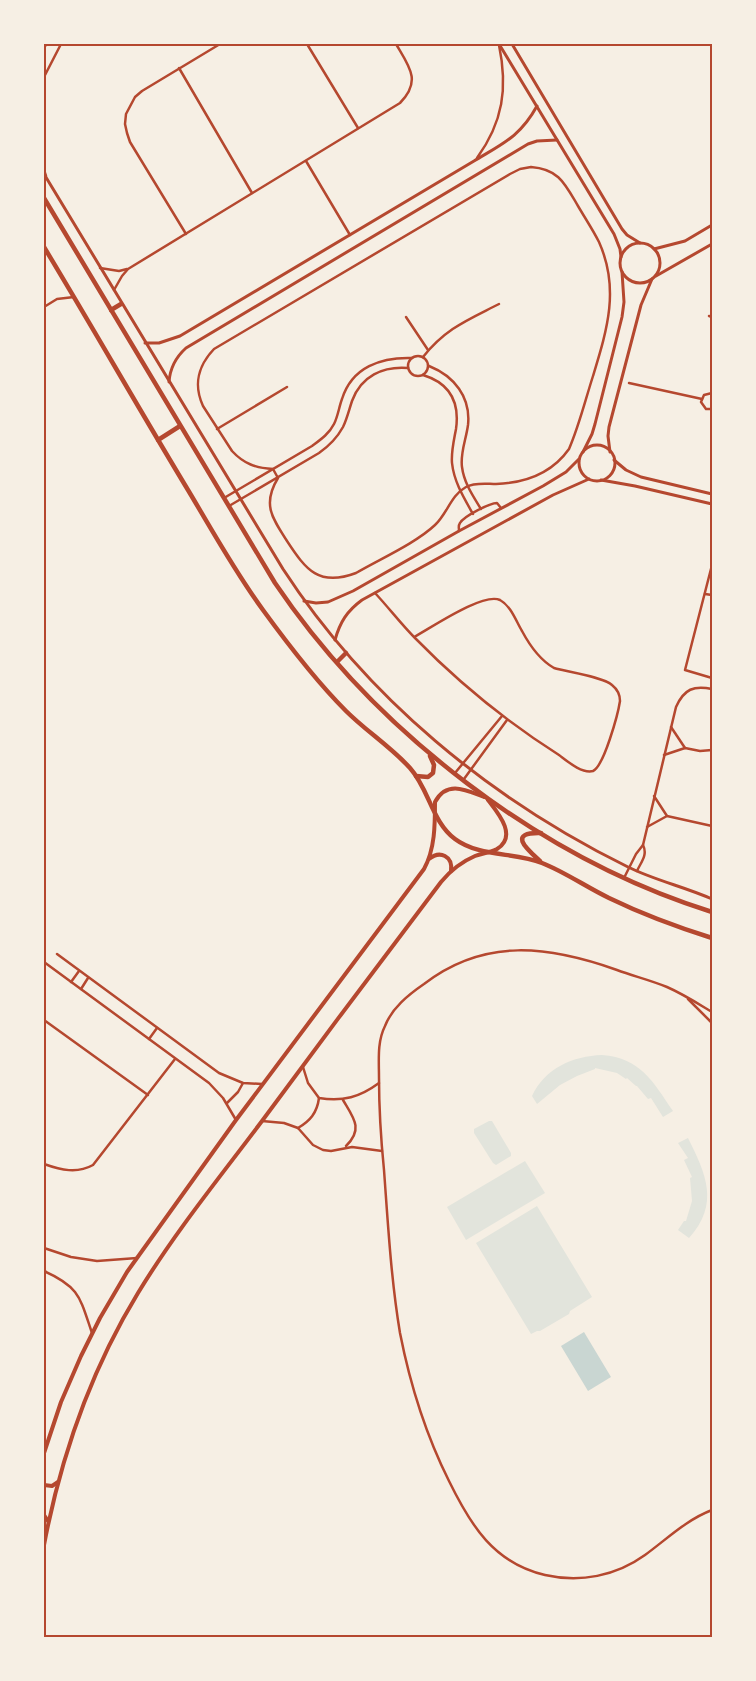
<svg xmlns="http://www.w3.org/2000/svg" width="756" height="1681" font-family="'Archivo Narrow',sans-serif">
<style>
.green{fill:#e2e4dc}
.water{fill:#c9d6d2}
.lines{fill:none;stroke-linecap:round;stroke-linejoin:round}
.minor{stroke:#b5482f;stroke-width:2.5}
.tertiary{stroke:#b5482f;stroke-width:3}
.secondary{stroke:#b5482f;stroke-width:4}
.primary{stroke:#b5482f;stroke-width:4.5}
.neatline{fill:none;stroke:#b5482f;stroke-width:2}
</style>
<rect width="100%" height="100%" fill="#f6efe4"/>
<g class="green">
<path d="M602 1055C641 1058 653 1082 673 1111L663 1117 651 1098 648 1099 637 1086H636L627 1078 626 1079 617 1073 595 1068V1069L577 1076 560 1085 537 1104 532 1096C545 1068 573 1056 602 1055Z"/>
<polygon points="489,1121 492,1121 511,1153 511,1156 496,1165 493,1163 474,1133 474,1129"/>
<path d="M688 1138C706 1174 720 1204 689 1238L678 1230 684 1221H686L692 1201 690 1178 692 1177 684 1160 688 1158 678 1143Z"/>
<polygon points="525,1161 545,1193 466,1240 447,1207"/>
<polygon points="537,1206 592,1297 570,1311 569,1314 540,1331 537,1331 531,1334 476,1243"/>
</g>
<polygon class="water" points="584,1332 611,1377 588,1391 561,1346"/>
<g class="lines">
<g class="minor">
<polyline points="307,44 358,128"/>
<polyline points="179,68 252,193"/>
<polyline points="44,77 61,44"/>
<path d="M477 158C503 122 508 88 499 45"/>
<polyline points="306,161 350,235"/>
<path d="M531 167C559 169 565 184 578 206 585 218 593 230 599 242 620 289 607 330 593 376 585 401 579 426 569 449 552 473 525 483 496 484 487 484 475 482 466 487 451 495 447 514 435 525 416 543 380 559 356 573 319 587 306 570 287 541 272 518 262 504 278 478L273 469C256 468 244 464 232 451L203 406C193 384 198 366 214 349L510 174 520 169Z"/>
<polyline points="44,170 46,176"/>
<polyline points="186,234 130,142 127,133 125,124 126,114 135,97 142,91 220,44"/>
<polyline points="100,268 119,271 127,269"/>
<path d="M114 290 122 276 128 269 400 103C422 81 409 66 396 44"/>
<polyline points="44,307 57,299 74,297"/>
<polyline points="709,316 712,317"/>
<polyline points="406,317 428,350"/>
<circle cx="418" cy="366" r="10"/>
<path d="M423 357C446 328 468 320 499 304"/>
<path d="M429 366C454 376 471 397 468 425 466 440 460 453 462 467 464 483 473 496 481 509"/>
<path d="M423 375C449 383 460 401 456 429 454 440 451 452 452 463 454 482 464 498 473 514"/>
<polyline points="629,383 702,399"/>
<polyline points="712,393 704,395 701,402 706,409 712,409"/>
<polyline points="217,429 287,387"/>
<path d="M224 498 312 446C320 440 329 434 334 424 338 416 339 407 342 399 352 367 381 357 412 358"/>
<path d="M229 506 319 453C329 446 337 438 343 427 347 419 349 410 352 401 361 376 383 366 408 368"/>
<path d="M459 531C459 527 458 526 460 523 464 516 490 503 497 503L501 508"/>
<polyline points="712,565 685,670 712,678"/>
<path d="M375 593C389 608 401 624 415 638 459 683 507 722 559 755 567 761 582 774 593 771 604 766 618 714 620 701 620 695 617 689 612 685 603 677 568 672 554 668 540 660 530 646 522 631 516 621 511 606 500 600 483 592 431 628 414 637"/>
<polyline points="705,594 712,595"/>
<polyline points="671,727 685,748"/>
<polyline points="664,755 685,748 700,751 712,750"/>
<polyline points="455,773 502,716"/>
<polyline points="464,779 507,720"/>
<polyline points="654,796 667,816 712,826"/>
<polyline points="647,827 667,816"/>
<path d="M637 871C641 862 648 855 643 845L676 707C684 689 694 685 712 689"/>
<polyline points="624,878 636,854 643,845"/>
<polyline points="57,954 219,1073 243,1083 262,1084"/>
<polyline points="44,962 209,1083 223,1098 236,1120"/>
<polyline points="71,982 79,971"/>
<polyline points="81,989 88,978"/>
<polyline points="688,999 712,1023"/>
<path d="M712 1012C697 1003 683 994 667 987 650 980 633 976 617 970 549 946 485 937 424 984 408 995 392 1008 385 1026 377 1042 379 1060 379 1078 379 1109 381 1140 384 1170 388 1224 391 1279 400 1333 410 1384 426 1435 449 1481 471 1526 494 1563 545 1575 580 1583 616 1576 645 1555 667 1539 686 1520 712 1510"/>
<polyline points="44,1020 148,1095"/>
<polyline points="149,1039 157,1028"/>
<path d="M303 1067 308 1083 319 1098C343 1102 360 1097 379 1083"/>
<path d="M343 1100C353 1117 364 1129 346 1146"/>
<polyline points="227,1103 238,1092 243,1083"/>
<polyline points="262,1121 284,1123 298,1128 313,1145 323,1150 331,1151 352,1147 382,1151"/>
<path d="M298 1128C310 1121 317 1113 319 1098"/>
<path d="M44 1164C61 1170 77 1174 93 1165L175 1059"/>
<polyline points="44,1248 71,1257 97,1261 137,1258"/>
<path d="M44 1271C80 1287 80 1298 92 1333"/>
</g>
<g class="tertiary">
<polyline points="499,44 614,234 620,249 621,257"/>
<polyline points="512,44 622,229 627,235 640,243"/>
<polyline points="44,46 48,44"/>
<path d="M44 174 283 569C367 698 490 799 628 867 654 880 685 887 712 899"/>
<circle cx="640" cy="263" r="20"/>
<polyline points="654,249 685,241 712,225"/>
<polyline points="656,276 712,244"/>
<path d="M145 343H159L180 336 474 161C502 144 520 137 537 106"/>
<path d="M169 382C170 368 176 357 186 348L528 144 537 141 557 140"/>
<circle cx="597" cy="463" r="18"/>
<polyline points="583,452 592,434 595,424 622,317 624,302 622,272"/>
<polyline points="610,452 608,436 609,427 641,305 652,279"/>
<polyline points="614,460 626,470 641,477 712,494"/>
<polyline points="601,480 635,486 712,504"/>
<polyline points="304,601 316,603 328,602 353,591 459,531 543,486 566,472 579,459"/>
<path d="M335 640C340 622 347 611 362 600L553 495 589 479"/>
</g>
<g class="secondary">
<path d="M429 859C440 850 453 856 451 871"/>
<path d="M44 1453 61 1402 81 1356 100 1318 127 1272 236 1120 424 869C435 849 435 825 435 802 447 780 466 790 484 797"/>
<polyline points="44,1485 52,1486 58,1482"/>
<polyline points="44,1515 48,1521"/>
<path d="M44 1545C61 1456 91 1370 138 1293 175 1232 220 1177 262 1121 321 1041 381 961 441 882 450 871 461 862 475 856 482 853 490 853 497 849 518 836 498 813 488 800"/>
</g>
<g class="primary">
<path d="M44 198 275 583C375 731 541 859 712 912"/>
<path d="M44 247C93 328 139 409 188 490 212 530 235 572 263 610 287 643 317 682 346 711 366 731 391 747 410 768 429 789 432 822 455 839 479 857 514 852 542 863 565 872 586 887 609 898 642 914 677 927 712 938"/>
<polyline points="111,310 121,304"/>
<polyline points="158,440 180,426"/>
<polyline points="337,662 346,653"/>
<polyline points="416,776 428,777 433,773 434,765 430,756"/>
<path d="M540 861C528 850 506 832 541 833"/>
</g>
</g>
<rect width="756" height="1681" fill="none" stroke="#f6efe4" stroke-width="90"/>
<rect x="45" y="45" width="666" height="1591" class="neatline"/>
</svg>
